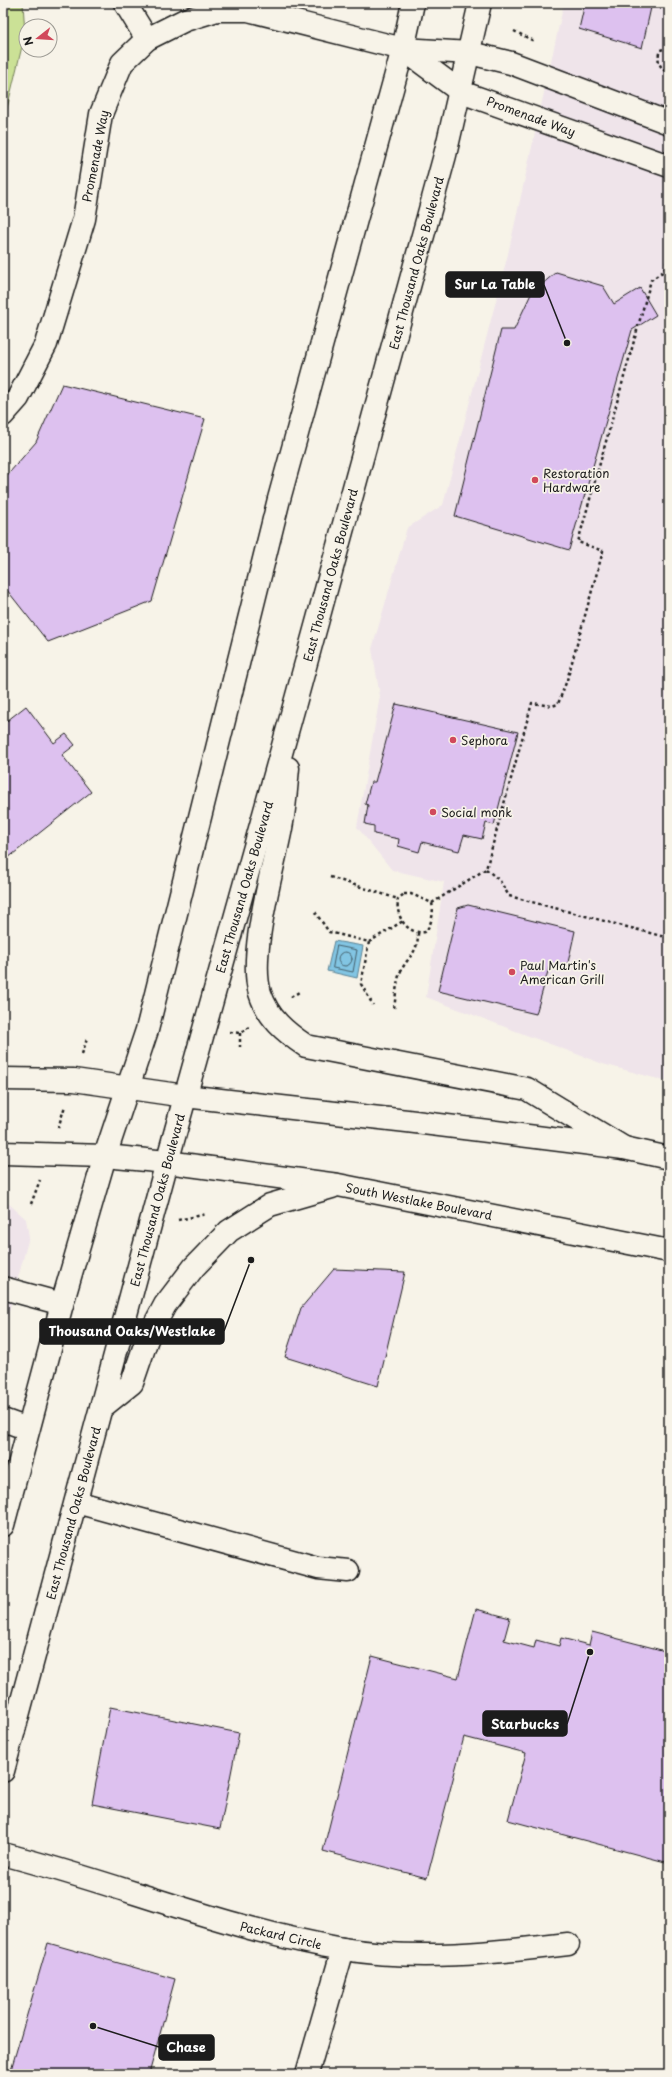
<svg xmlns="http://www.w3.org/2000/svg" width="672" height="2077" font-family="'Playpen Sans',sans-serif">
<style>
.built{fill:#efe4ea}
.green{fill:#cbe196;stroke:#747e59}
.water{fill:#82c5e3;stroke:#598193}
.lines{fill:none;stroke-linecap:round;stroke-linejoin:round}
.shore{stroke:#45606c;stroke-width:1}
.building{fill:#ddc1ef;stroke:#1c1c1c}
.minor-casing{stroke:#1c1c1c;stroke-width:25}
.major-casing{stroke:#1c1c1c;stroke-width:25}
.path{stroke:#1c1c1c;stroke-width:2.5;stroke-dasharray:3 3;stroke-linecap:butt}
.minor{stroke:#f7f3e8;stroke-width:22}
.major{stroke:#f7f3e8;stroke-width:22}
.poi-dot{fill:#d1495b;stroke:#f7f3e8;stroke-width:1.5}
.labels{text-anchor:middle;dominant-baseline:central;stroke-width:3.5;stroke-linejoin:round;paint-order:stroke}
.street-label{font-size:12px;fill:#1c1c1c;stroke:#f7f3e8}
.poi-label{font-size:12px;fill:#1c1c1c;stroke:#f7f3e8;text-anchor:start}
.leader{fill:none;stroke:#1c1c1c;stroke-width:1.5}
.callout-dot{fill:#1c1c1c;stroke:#f7f3e8;stroke-width:1.5}
.callout{fill:#1c1c1c;stroke:#1c1c1c;stroke-width:1.5}
.callout-label{font-size:13px;text-anchor:middle;font-weight:bold;fill:#fff}
</style>
<rect width="100%" height="100%" fill="#f7f3e8"/>
<filter id="ink" filterUnits="userSpaceOnUse"><feTurbulence type="fractalNoise" baseFrequency=".025" numOctaves="2"/><feDisplacementMap in="SourceGraphic" scale="8" xChannelSelector="R" yChannelSelector="G"/><feConvolveMatrix kernelMatrix="1 2 1 2 8 2 1 2 1" color-interpolation-filters="sRGB"/></filter>
<g filter="url(#ink)">
<g class="built">
<polygon points="564,3 669,3 669,1082 603,1064 426,997 444,882 392,870 357,827 380,696 372,649 407,528 443,505 508,254"/>
<polygon points="3,1202 8,1203 26,1219 29,1237 3,1334"/>
</g>
<polygon class="green" points="3,3 23,3 25,34 3,125"/>
<polygon class="water" points="334,941 363,946 357,978 327,971"/>
<g class="lines">
<g class="shore">
<polygon points="337,946 357,950 353,972 333,968"/>
<circle cx="345" cy="959" r="7"/>
</g>
</g>
<g class="building">
<polygon points="585,3 652,3 642,48 579,29"/>
<polygon points="556,272 603,286 614,304 640,288 656,315 632,330 569,550 455,516 501,330 514,330 531,294"/>
<polygon points="62,384 205,419 152,601 48,642 3,585 3,480 36,442"/>
<polygon points="396,704 518,732 494,825 486,823 482,839 464,835 459,851 422,842 419,852 398,846 399,839 374,834 374,826 365,824 368,805 365,804 371,782 375,782"/>
<polygon points="26,706 54,743 66,734 75,745 62,755 91,792 3,862 3,724"/>
<polygon points="468,905 575,931 567,967 550,964 536,1014 438,991 458,908"/>
<polygon points="334,1269 405,1272 378,1386 285,1357 301,1308"/>
<polygon points="476,1609 510,1618 504,1640 534,1648 536,1640 559,1646 561,1638 589,1645 592,1632 669,1652 669,1863 508,1820 526,1753 464,1737 427,1878 323,1851 372,1656 458,1678"/>
<polygon points="110,1707 239,1733 220,1829 92,1804"/>
<polygon points="48,1943 175,1979 149,2074 10,2073"/>
</g>
<g class="lines">
<defs>
<g id="minor">
<polyline points="125,3 147,39"/>
<polyline points="403,49 461,92 669,166"/>
<polyline points="3,415 18,398 46,344 84,219 101,114 122,63 147,39 185,20 217,10 248,10 403,49 470,53 511,63 669,123"/>
<polyline points="3,1288 62,1304"/>
<polyline points="3,1420 28,1429"/>
<polyline points="76,1502 318,1568 348,1571"/>
<path d="M3 1854C117 1883 226 1929 343 1949 417 1961 493 1953 568 1944"/>
<polyline points="307,2074 343,1949"/>
</g>
<g id="major">
<path d="M288 768C286 788 285 808 281 828 273 870 248 955 260 993 268 1018 285 1032 306 1046L527 1089 624 1148"/>
<polyline points="3,1079 74,1080 185,1096 407,1121 624,1148 669,1158"/>
<polyline points="3,1153 105,1156 167,1162 338,1185 669,1251"/>
<polyline points="101,1408 132,1383 147,1339 165,1305 194,1267 229,1231 270,1205 332,1187"/>
<polyline points="3,1525 62,1304 105,1156 147,1030 279,499 403,49 413,3"/>
<polyline points="3,1771 167,1162 295,703 445,155 480,3"/>
</g>
</defs>
<use href="#minor" class="minor-casing"/>
<use href="#major" class="major-casing"/>
<g class="path">
<polyline points="514,31 534,41"/>
<path d="M669 48 660 50C656 61 660 68 669 74"/>
<polyline points="486,869 500,881 509,896 669,938"/>
<polyline points="330,877 398,899"/>
<path d="M404 894H411L432 903C434 913 432 924 425 932 407 935 395 916 398 899Z"/>
<polyline points="432,903 486,869 532,703 552,706 558,704 567,680 603,551 578,542 651,280 664,271 669,256"/>
<polyline points="315,912 329,932 369,942 361,984 373,1005"/>
<polyline points="369,942 403,921"/>
<polyline points="291,997 299,992"/>
<path d="M394 1008C396 997 396 983 400 973 408 955 418 955 418 933"/>
<polyline points="230,1032 240,1033 249,1027"/>
<polyline points="240,1033 240,1047"/>
<polyline points="82,1054 87,1039"/>
<polyline points="58,1128 65,1106"/>
<polyline points="31,1204 40,1180"/>
<polyline points="178,1220 207,1214"/>
</g>
<use href="#minor" class="minor"/>
<use href="#major" class="major"/>
</g>
</g>
<g class="poi-dot">
<circle cx="535" cy="480" r="4"/>
<circle cx="453" cy="740" r="4"/>
<circle cx="433" cy="812" r="4"/>
<circle cx="512" cy="972" r="4"/>
</g>
<g class="labels">
<g class="street-label">
<text transform="translate(531 116) rotate(20)">Promenade Way</text>
<text transform="translate(95 156) rotate(-79)">Promenade Way</text>
<text transform="translate(416 263) rotate(-75)">East Thousand Oaks Boulevard</text>
<text transform="translate(330 575) rotate(-75)">East Thousand Oaks Boulevard</text>
<text transform="translate(244 887) rotate(-74)">East Thousand Oaks Boulevard</text>
<text transform="translate(157 1200) rotate(-75)">East Thousand Oaks Boulevard</text>
<text transform="translate(419 1201) rotate(11)">South Westlake Boulevard</text>
<text transform="translate(73 1513) rotate(-75)">East Thousand Oaks Boulevard</text>
<text transform="translate(281 1935) rotate(13)">Packard Circle</text>
</g>
<g class="poi-label">
<text x="543" y="473">Restoration<tspan x="543" dy="14">Hardware</tspan></text>
<text x="461" y="740">Sephora</text>
<text x="441" y="812">Social monk</text>
<text x="520" y="965">Paul Martin's<tspan x="520" dy="14">American Grill</tspan></text>
</g>
</g>
<path class="leader" d="M567 343L544 285M251 1260L224 1331M590 1652L567 1724M93 2026L159 2047"/>
<g class="callout-dot">
<circle cx="567" cy="343" r="4"/>
<circle cx="251" cy="1260" r="4"/>
<circle cx="590" cy="1652" r="4"/>
<circle cx="93" cy="2026" r="4"/>
</g>
<g class="callout">
<rect x="446" y="272" width="98" height="25" rx="4"/>
<rect x="40" y="1319" width="184" height="25" rx="4"/>
<rect x="483" y="1711" width="84" height="25" rx="4"/>
<rect x="159" y="2035" width="55" height="25" rx="4"/>
</g>
<g class="callout-label">
<text x="495" y="289">Sur La Table</text>
<text x="132" y="1336">Thousand Oaks/Westlake</text>
<text x="525" y="1729">Starbucks</text>
<text x="186" y="2052">Chase</text>
</g>
<rect width="672" height="2077" fill="none" stroke="#f7f3e8" stroke-width="16"/>
<rect x="8" y="8" width="656" height="2061" fill="none" stroke="#1c1c1c" stroke-width="1.5" filter="url(#ink)"/>
<g transform="translate(38 38) rotate(253)"><circle r="19" fill="#f7f3e8" stroke="#9f9d96"/>
<path d="M0-3L7 15L0 10L-7 15Z" fill="#d1495b"/>
<text y="-6" font-size="11" font-weight="bold" text-anchor="middle" fill="#1c1c1c">N</text>
</g>
</svg>
